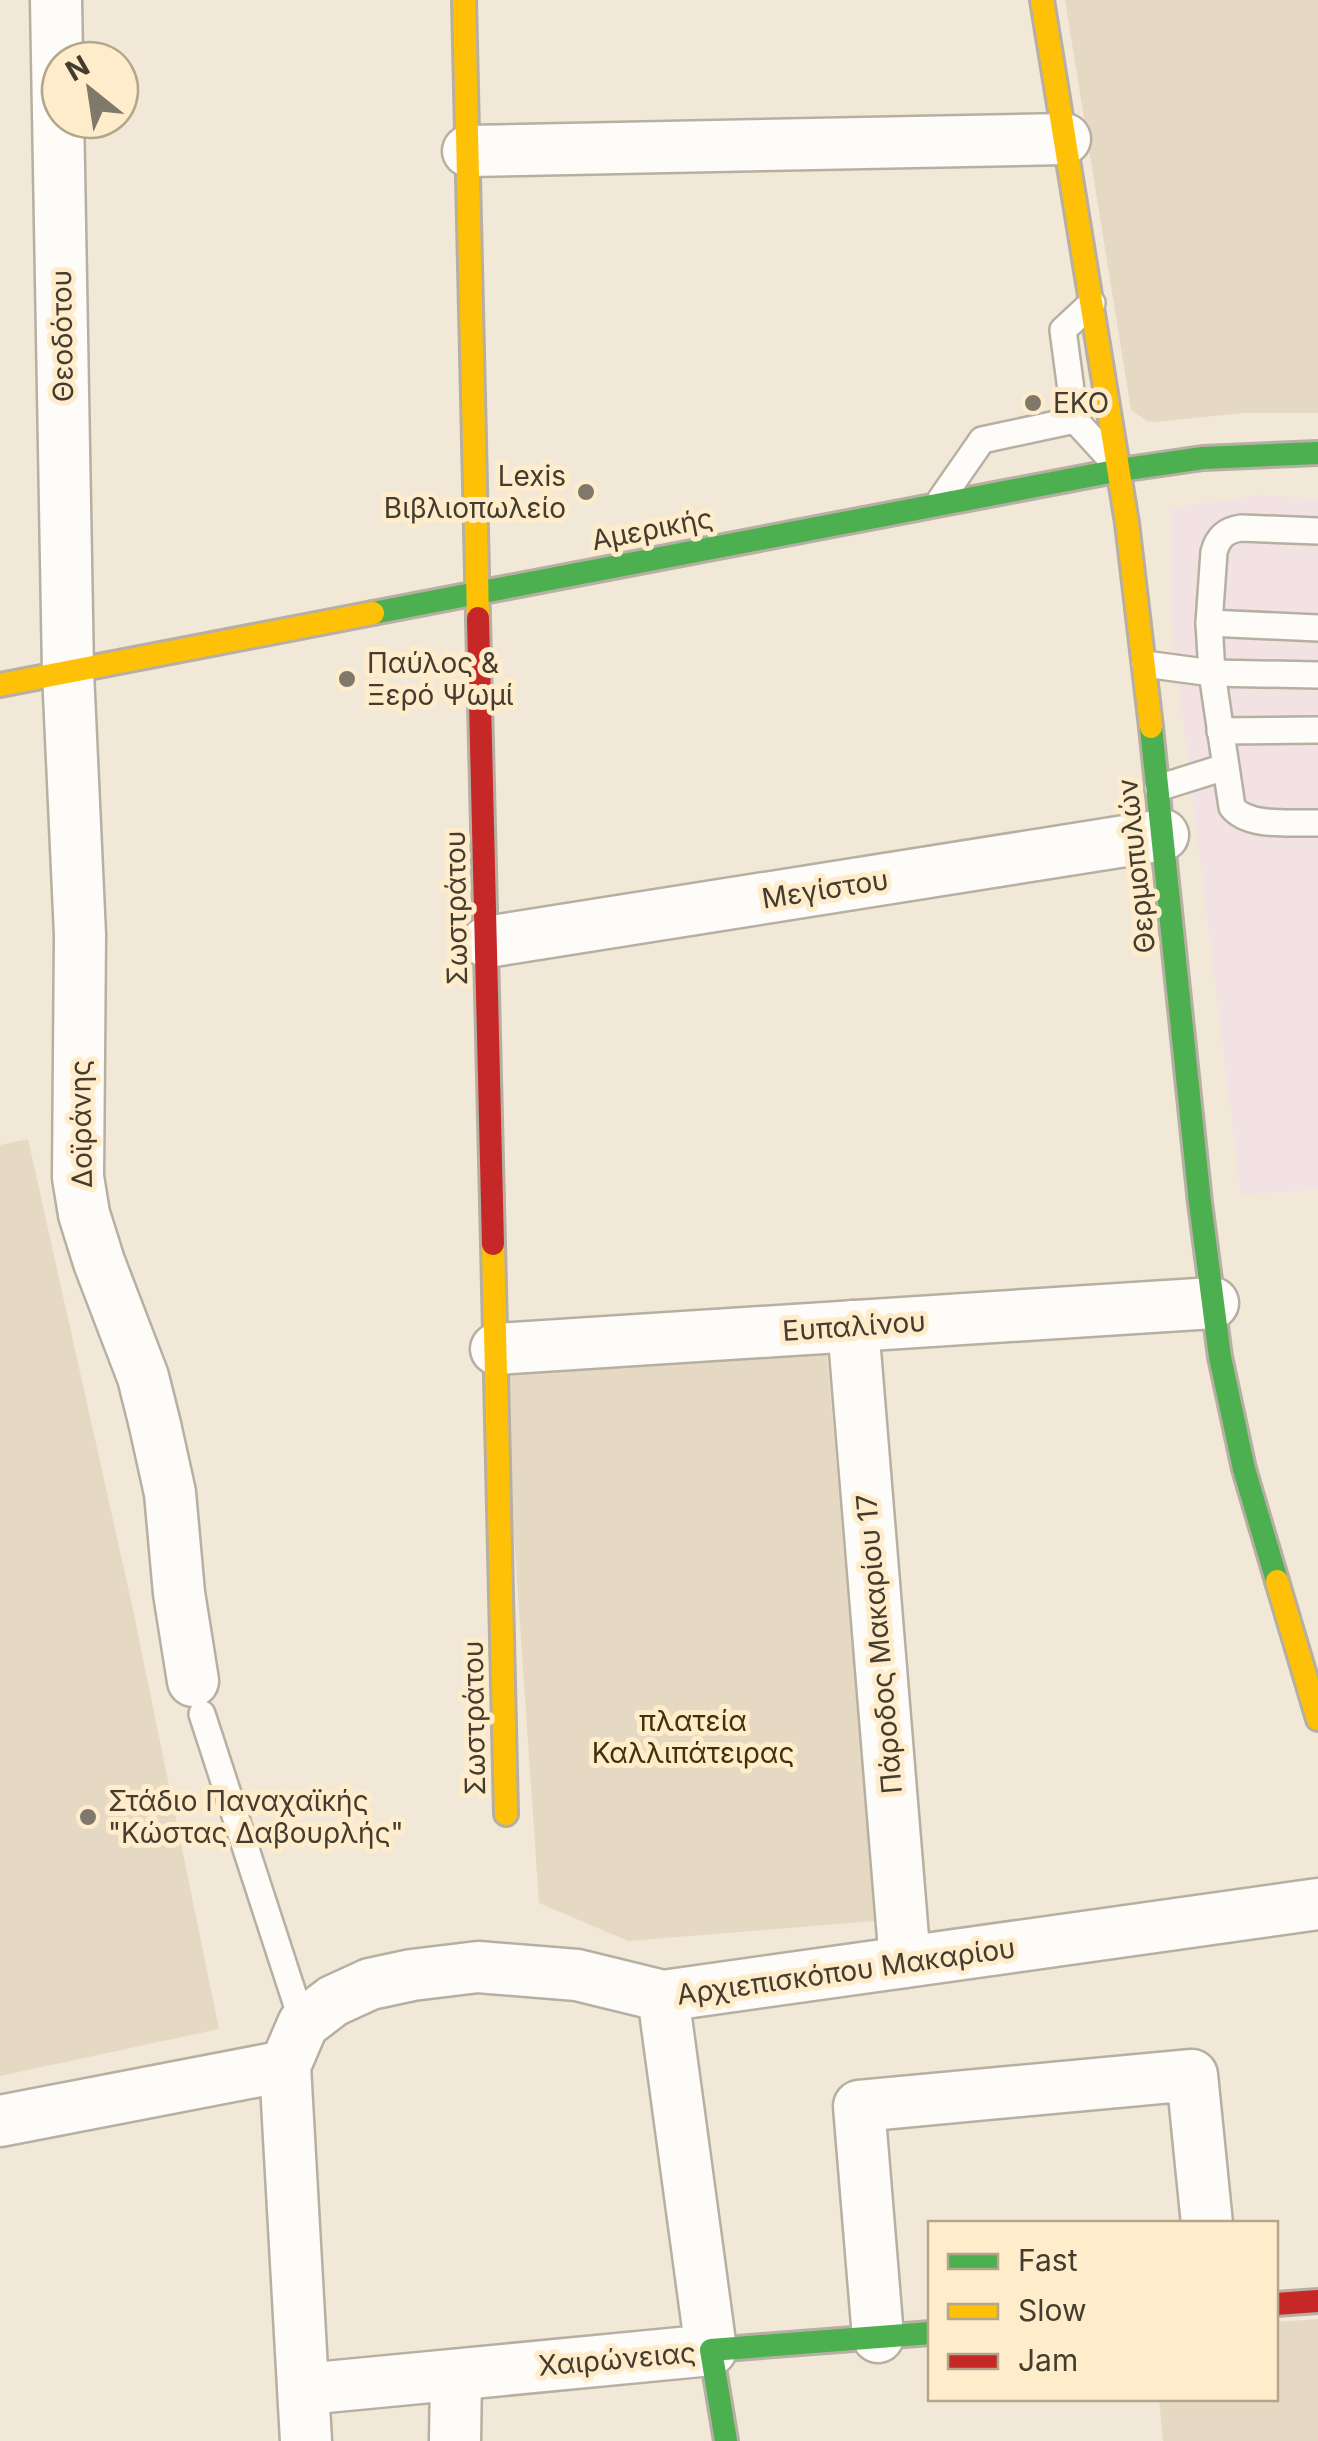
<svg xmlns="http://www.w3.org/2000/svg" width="1318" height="2441" font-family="Inter,sans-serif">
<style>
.commercial{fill:#f2e2e3}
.green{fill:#e5d9c4}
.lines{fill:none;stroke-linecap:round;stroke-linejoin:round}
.lane-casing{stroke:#b7afa2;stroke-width:30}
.street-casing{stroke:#b7afa2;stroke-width:55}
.fast-casing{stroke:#b7afa2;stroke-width:28}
.slow-casing{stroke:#b7afa2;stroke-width:28}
.jam-casing{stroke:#b7afa2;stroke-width:28}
.lane{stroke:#fdfcf9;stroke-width:25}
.street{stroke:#fdfcf9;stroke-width:50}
.fast{stroke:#4caf50;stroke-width:22}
.slow{stroke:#ffc107;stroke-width:22}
.jam{stroke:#c62828;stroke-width:22}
.poi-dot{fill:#80786a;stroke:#feeccb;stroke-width:4}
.labels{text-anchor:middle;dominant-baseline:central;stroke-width:10;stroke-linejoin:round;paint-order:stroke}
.street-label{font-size:28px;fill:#433c2f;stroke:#feeccb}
.poi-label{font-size:28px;fill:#433c2f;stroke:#feeccb;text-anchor:start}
.park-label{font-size:28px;fill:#423008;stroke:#feeccb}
</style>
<rect width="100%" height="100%" fill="#f2e8d7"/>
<polygon class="commercial" points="1259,495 1318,499 1318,1189 1241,1195 1173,639 1171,605 1172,508"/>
<g class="green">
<polygon points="1065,0 1318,0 1318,413 1243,413 1155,422 1147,421 1131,410"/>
<polygon points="28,1139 132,1605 219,2029 0,2076 0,1145"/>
<polygon points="827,1354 875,1921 628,1941 539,1903 514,1537 507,1369"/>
<polygon points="1318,2319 1318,2441 1163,2441 1159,2399 1276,2398 1276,2322"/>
</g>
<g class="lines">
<defs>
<g id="lane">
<polyline points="1075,420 1063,330 1092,303"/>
<polyline points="941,499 982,440 1075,420 1107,455"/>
<path d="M1318 531 1241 528C1226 530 1218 537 1214 552L1209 623 1212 673 1232 807C1248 828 1293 822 1318 823"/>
<polyline points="1209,623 1318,628"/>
<polyline points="1145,664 1212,673 1318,675"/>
<polyline points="1220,731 1318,730"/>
<polyline points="1158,788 1225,767"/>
<polyline points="202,1714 303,2024"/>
</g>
<g id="street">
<polyline points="56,0 68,672 80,935 78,1177 84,1214 99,1262 143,1377 155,1425 170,1493 179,1593 193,1681"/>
<polyline points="468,151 1065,139"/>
<polyline points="487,942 1163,835"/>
<polyline points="853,1326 905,1962"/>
<polyline points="496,1349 1213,1303"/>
<polyline points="0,2121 285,2066"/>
<polyline points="878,2337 859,2106 1192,2075 1207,2224"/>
<polyline points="305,2389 711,2350 663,1996"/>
<polyline points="306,2441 285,2066 303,2024 333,2001 370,1984 412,1975 478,1967 577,1975 663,1996 1318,1904"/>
<polyline points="455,2441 456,2375"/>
</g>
<g id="fast">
<polyline points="373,613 1120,470 1203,458 1318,453"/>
<polyline points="1151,727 1200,1203 1220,1357 1244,1469 1277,1581"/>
<polyline points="726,2441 711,2350 931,2333"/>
</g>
<g id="slow">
<polyline points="464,0 478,618"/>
<polyline points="1042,0 1127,523 1151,727"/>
<polyline points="0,685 373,613"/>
<polyline points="493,1244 506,1814"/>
<polyline points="1277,1581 1318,1719"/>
</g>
<g id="jam">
<polyline points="478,618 493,1244"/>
<polyline points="1276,2304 1318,2301"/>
</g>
</defs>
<use href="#lane" class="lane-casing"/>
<use href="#street" class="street-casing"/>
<use href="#fast" class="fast-casing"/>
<use href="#slow" class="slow-casing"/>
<use href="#jam" class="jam-casing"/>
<use href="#lane" class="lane"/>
<use href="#street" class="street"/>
<use href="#fast" class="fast"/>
<use href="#slow" class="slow"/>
<use href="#jam" class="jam"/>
</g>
<g class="poi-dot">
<circle cx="1033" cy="403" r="10"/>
<circle cx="586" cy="492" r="10"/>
<circle cx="347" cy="679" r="10"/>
<circle cx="88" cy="1817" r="10"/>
</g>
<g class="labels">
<g class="street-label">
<text transform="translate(62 336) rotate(-91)">Θεοδότου</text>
<text transform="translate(652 529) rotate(-11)">Αμερικής</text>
<text transform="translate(1136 866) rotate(-96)">Θερμοπυλών</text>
<text transform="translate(825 889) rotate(-9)">Μεγίστου</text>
<text transform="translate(456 908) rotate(-91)">Σωστράτου</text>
<text transform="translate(81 1124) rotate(-91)">Δοϊράνης</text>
<text transform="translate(854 1326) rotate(-4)">Ευπαλίνου</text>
<text transform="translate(879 1644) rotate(-95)">Πάροδος Μακαρίου 17</text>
<text transform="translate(474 1718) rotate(-91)">Σωστράτου</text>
<text transform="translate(846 1971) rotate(-8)">Αρχιεπισκόπου Μακαρίου</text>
<text transform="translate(617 2359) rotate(-5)">Χαιρώνειας</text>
</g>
<g class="poi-label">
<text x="1053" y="403">EKO</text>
<text x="566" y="476" text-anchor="end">Lexis<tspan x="566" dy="32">Βιβλιοπωλείο</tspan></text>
<text x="367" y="663">Παύλος &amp;<tspan x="367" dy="32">Ξερό Ψωμί</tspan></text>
<text x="108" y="1801">Στάδιο Παναχαϊκής<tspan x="108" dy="32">"Κώστας Δαβουρλής"</tspan></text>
</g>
<g class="park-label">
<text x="693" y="1721">πλατεία<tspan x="693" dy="32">Καλλιπάτειρας</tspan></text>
</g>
</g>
<rect x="928" y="2221" width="350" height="180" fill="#feeccb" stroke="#b3a68d" stroke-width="2.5"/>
<rect x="948" y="2254" width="50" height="15" fill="#4caf50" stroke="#b3a68d" stroke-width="2.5"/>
<text x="1018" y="2271" font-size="30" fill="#433c2f">Fast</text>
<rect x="948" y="2304" width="50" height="15" fill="#ffc107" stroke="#b3a68d" stroke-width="2.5"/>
<text x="1018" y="2321" font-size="30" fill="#433c2f">Slow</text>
<rect x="948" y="2354" width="50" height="15" fill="#c62828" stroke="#b3a68d" stroke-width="2.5"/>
<text x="1018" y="2371" font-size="30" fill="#433c2f">Jam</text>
<g transform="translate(90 90) rotate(330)"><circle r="48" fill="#feeccb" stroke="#b3a68d" stroke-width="2.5"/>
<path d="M0-8L18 38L0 25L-18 38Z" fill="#80786a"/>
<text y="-15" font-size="28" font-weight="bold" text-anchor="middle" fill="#433c2f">N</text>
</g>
</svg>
